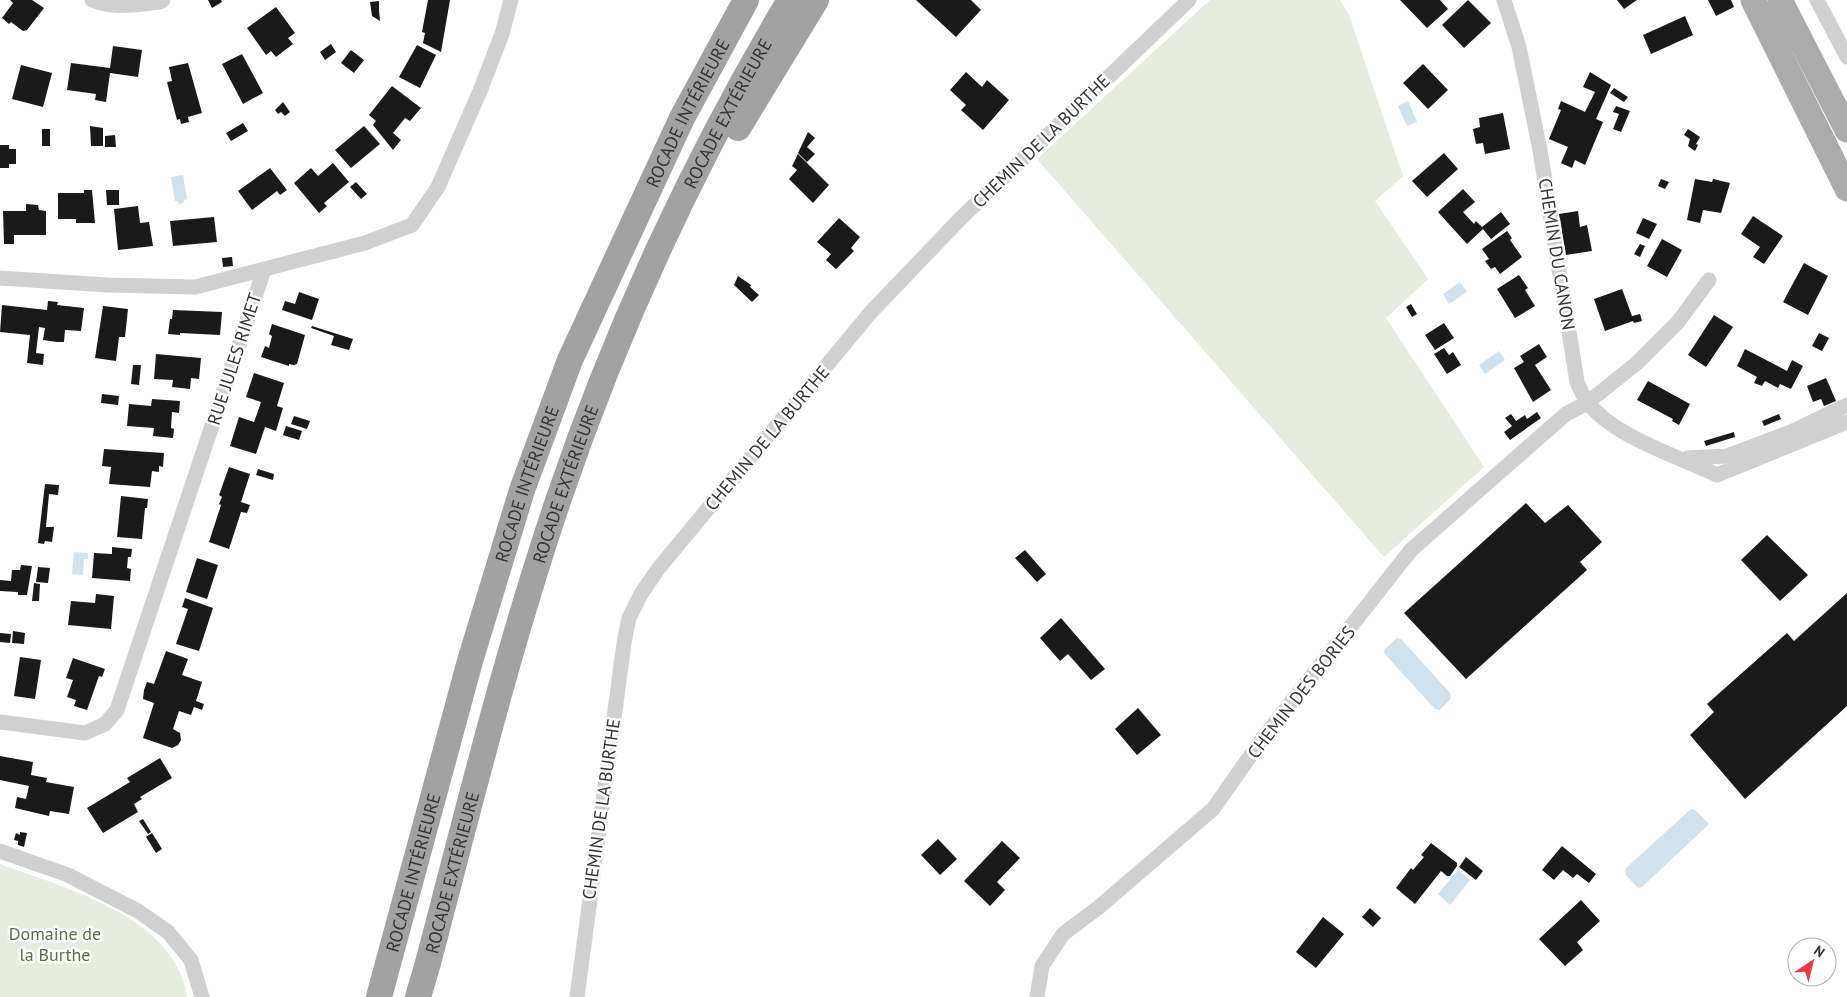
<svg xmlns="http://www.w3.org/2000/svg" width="1847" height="997" font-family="'PT Sans',sans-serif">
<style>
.green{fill:#e6ecdf}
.water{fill:#cfe2ee}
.building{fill:#1a1a1a}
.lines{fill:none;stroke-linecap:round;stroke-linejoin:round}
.minor{stroke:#d0d0d0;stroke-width:15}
.primary{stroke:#ababab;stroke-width:25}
.trunk{stroke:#a2a2a2;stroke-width:26}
.labels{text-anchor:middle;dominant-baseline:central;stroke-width:5;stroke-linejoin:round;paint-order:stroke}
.street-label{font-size:18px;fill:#333;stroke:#fff}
.park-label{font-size:18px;fill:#56703f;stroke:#fff}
</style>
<rect width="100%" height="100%" fill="#fff"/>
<g class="green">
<polygon points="1210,0 1340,0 1349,15 1403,176 1375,201 1428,279 1386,318 1484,467 1384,557 1037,159"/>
<path d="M0 864C64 888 176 916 187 997H0Z"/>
</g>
<g class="water">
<polygon points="1408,101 1417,122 1407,126 1398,106"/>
<polygon points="183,175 187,199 184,200 183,203 179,204 177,201 175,201 171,177"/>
<polygon points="1460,282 1467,292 1449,304 1443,294"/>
<polygon points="1499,351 1505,360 1485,374 1479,365"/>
<polygon points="74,552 88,553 88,559 84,559 83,575 72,574"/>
<polygon points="1397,638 1401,639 1450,693 1451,698 1440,710 1435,709 1384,653 1385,649"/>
<polygon points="1691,809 1695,810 1709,824 1642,887 1638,888 1625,874 1626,868"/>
<polygon points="1458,870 1470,880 1450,905 1438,894"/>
</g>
<g class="building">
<polygon points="10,0 32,0 44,8 27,30 23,31 11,22 9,24 2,18 13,3"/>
<polygon points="208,0 221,0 222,2 212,8"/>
<polygon points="428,0 450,0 441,52 423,43 425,33 422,32"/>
<polygon points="916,0 971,0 981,10 956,37"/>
<polygon points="1400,0 1440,0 1448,9 1427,28"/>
<polygon points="1468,0 1491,23 1464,48 1442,25"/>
<polygon points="1617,0 1637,0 1624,9"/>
<polygon points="1708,0 1731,0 1734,7 1716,16"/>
<polygon points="379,1 379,10 380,21 372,16 370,2"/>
<polygon points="276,7 295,33 288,38 293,44 276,57 271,51 266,55 247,28"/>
<polygon points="1685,16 1693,35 1651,54 1643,35"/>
<polygon points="331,44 336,52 325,60 320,52"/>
<polygon points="417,45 436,55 420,88 399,77"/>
<polygon points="113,46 142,50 138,77 110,73 106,102 95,100 96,94 67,90 71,63 110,68"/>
<polygon points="351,50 364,60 354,73 341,63"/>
<polygon points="242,54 263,93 243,104 222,64"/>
<polygon points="188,63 202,113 188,117 189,122 181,124 180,119 177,120 167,82 172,81 169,67"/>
<polygon points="1423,64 1448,90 1428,109 1403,83"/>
<polygon points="21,65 52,73 43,107 12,99"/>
<polygon points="966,72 982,87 987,80 1009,100 983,130 961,110 966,105 950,90"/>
<polygon points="1590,72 1611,85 1596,119 1603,122 1585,165 1575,160 1572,168 1561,163 1568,147 1549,139 1561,110 1558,109 1561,101 1585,112 1595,92 1583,87"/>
<polygon points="392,86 421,108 410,121 405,118 393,133 401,140 393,150 373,125 376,121 369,115"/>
<polygon points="1614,88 1628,97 1624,102 1610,93"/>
<polygon points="283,102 290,112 285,116 281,112 278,114 275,110"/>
<polygon points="1616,106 1630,111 1621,132 1613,129 1619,114 1613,112"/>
<polygon points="1503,113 1510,149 1485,154 1483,143 1476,144 1473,129 1480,127 1479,118"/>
<polygon points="243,123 248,131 231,141 226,133"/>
<polygon points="90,126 103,128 103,146 91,146"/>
<polygon points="364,126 380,144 351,168 335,150"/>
<rect x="42" y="129" width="8" height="17"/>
<polygon points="1688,129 1700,137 1696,144 1698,145 1695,151 1688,146 1690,139 1684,135"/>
<polygon points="808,132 815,138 807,147 815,154 807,162 798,153"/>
<polygon points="115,135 116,147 105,147 105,136"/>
<polygon points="0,145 9,145 9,149 16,149 16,164 9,164 9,168 0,168"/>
<polygon points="1444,153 1458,169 1427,197 1412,181"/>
<polygon points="798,154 829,185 813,203 789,179 797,170 792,166"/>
<polygon points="333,163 349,182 324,203 327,206 319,213 294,183 311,168 318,176"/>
<polygon points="270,168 287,190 280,195 277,191 252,210 238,191"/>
<polygon points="1661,179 1669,182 1665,189 1658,186"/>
<polygon points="1695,179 1712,182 1713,179 1730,183 1721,213 1703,210 1700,223 1687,220"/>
<polygon points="356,182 367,194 361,199 350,187"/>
<polygon points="1463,189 1475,202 1463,212 1474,224 1476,221 1482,227 1501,212 1510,224 1491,239 1483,229 1467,244 1438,212"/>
<polygon points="84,190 92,190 95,223 76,223 76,219 58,219 58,193 84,193"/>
<polygon points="106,190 119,190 119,205 107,205"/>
<polygon points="26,204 38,205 39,210 46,211 46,235 14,235 14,244 4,244 3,211 26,211"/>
<polygon points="138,206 140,223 149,222 153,246 118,250 114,209"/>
<polygon points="1578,211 1580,227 1587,225 1592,251 1566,255 1559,214"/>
<polygon points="1753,216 1783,236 1764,264 1753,257 1760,247 1741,234"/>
<polygon points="214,217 217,242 173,246 170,221"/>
<polygon points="839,218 860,237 851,248 854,251 836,269 826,260 831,254 817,242"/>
<polygon points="1643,218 1657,224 1649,239 1636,233"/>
<polygon points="1507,231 1512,238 1510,240 1522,257 1500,274 1495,267 1491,269 1485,261 1489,259 1482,249"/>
<polygon points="1662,239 1682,250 1667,277 1647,266"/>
<polygon points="1640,244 1645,246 1640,257 1634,254"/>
<polygon points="232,257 233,266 223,267 222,258"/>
<polygon points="1804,263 1828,276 1808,315 1783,302"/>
<polygon points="1519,275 1528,288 1525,290 1535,306 1515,318 1497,289"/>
<polygon points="738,276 751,285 750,287 759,295 752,302 734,285"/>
<polygon points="1622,289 1632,316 1640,314 1642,321 1634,323 1633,321 1605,331 1594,299"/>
<polygon points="299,292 319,299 312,320 282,310 285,301 295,304"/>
<polygon points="48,301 58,302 57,305 84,308 81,331 65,330 64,342 57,342 43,340 45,328 39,327 36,353 44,354 43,365 27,363 30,335 0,332 2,305 47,310"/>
<polygon points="1411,304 1417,314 1412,317 1406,307"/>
<polygon points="103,306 128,309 125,337 119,337 116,361 95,358"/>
<polygon points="173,310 222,312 220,335 180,333 180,335 168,334 170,319 172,319"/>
<polygon points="1714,315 1733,327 1706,367 1688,355"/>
<polygon points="1444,323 1454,338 1435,350 1425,335"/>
<polygon points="272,324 305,335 297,364 294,365 289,364 289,366 261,357 265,346 269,348 272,336 269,334"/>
<polygon points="312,326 353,339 349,350 331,345 334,336 311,328"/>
<polygon points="1819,333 1829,338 1822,351 1812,346"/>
<polygon points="1539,344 1547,357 1535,365 1551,390 1533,402 1514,368 1524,362 1520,356"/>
<polygon points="1444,348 1449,355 1453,352 1461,365 1447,374 1434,354"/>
<polygon points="1745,349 1787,371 1792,360 1803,366 1791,389 1780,384 1778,388 1765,381 1762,386 1754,383 1757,377 1737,366"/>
<polygon points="156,354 201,358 199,379 191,378 190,389 172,387 173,380 154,379"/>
<polygon points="133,365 141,365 139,385 131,384"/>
<polygon points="254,373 284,383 277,406 283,408 276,431 265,427 256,454 230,446 239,417 254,422 257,414 261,402 246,397"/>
<polygon points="1826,378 1836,401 1824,406 1821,399 1813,402 1807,386"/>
<polygon points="1648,381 1690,404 1679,425 1672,421 1673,419 1637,400"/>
<polygon points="102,394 119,396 118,405 101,403"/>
<polygon points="152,399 180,401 179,413 172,412 171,428 174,429 173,438 153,436 154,428 127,426 129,404 151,406"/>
<polygon points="1537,412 1541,418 1510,440 1504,432 1512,426 1505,418 1511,414 1516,421 1525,415 1527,419"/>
<polygon points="1779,414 1781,419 1764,426 1762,421"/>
<polygon points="294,416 310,421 307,429 291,424"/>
<polygon points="286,426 302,431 299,440 283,435"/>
<polygon points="1734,432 1735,437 1706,446 1704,441"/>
<polygon points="104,449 164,453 163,467 159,466 159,472 152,471 150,487 109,484 111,467 102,466"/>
<polygon points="229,467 250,474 241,502 250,505 247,513 241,512 229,549 209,542 221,505 219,504 222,497 219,495"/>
<polygon points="258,469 274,474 273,480 256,475"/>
<polygon points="45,484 59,485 58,495 49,494 46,527 54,527 52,542 45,541 44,544 38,543"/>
<polygon points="121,496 148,499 147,508 145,508 142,539 117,537"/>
<polygon points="1526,503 1545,523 1568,505 1602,542 1580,562 1587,570 1466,679 1404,613"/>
<polygon points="1767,535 1808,575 1780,601 1741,560"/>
<polygon points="112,547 132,549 131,557 128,557 127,568 131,569 130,581 92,578 94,553 112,554"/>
<polygon points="1025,550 1046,574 1037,582 1015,558"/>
<polygon points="197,558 218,565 207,599 186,592"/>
<polygon points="21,565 32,566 27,595 18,595 18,592 0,591 0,580 11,581 12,570 20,570"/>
<polygon points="38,567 50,568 48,583 36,582"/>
<polygon points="34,583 40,584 39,601 32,601"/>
<polygon points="1847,593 1847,706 1745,799 1690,735 1714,712 1707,704 1787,633 1794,641"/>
<polygon points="96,594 114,596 111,629 68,625 71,601 95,603"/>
<polygon points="185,598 213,608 199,651 176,644 188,609 182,607"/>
<polygon points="1061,618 1105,669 1091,680 1068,654 1060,661 1040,638"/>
<polygon points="13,631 25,633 24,644 12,643"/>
<polygon points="0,633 11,634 10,643 0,642"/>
<polygon points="166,651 188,659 182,675 202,682 196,701 204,704 202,710 194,707 191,715 179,711 173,729 180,733 181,740 178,745 172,748 143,738 154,703 143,699 144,690 147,682 154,684"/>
<polygon points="20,657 41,660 35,699 14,696"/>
<polygon points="73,658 105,669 102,677 99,676 87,710 74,706 76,700 67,697 73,680 66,678"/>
<polygon points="1138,708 1161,735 1137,755 1115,729"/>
<polygon points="0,756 33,762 31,775 47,778 46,782 74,787 69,814 50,811 49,816 15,808 17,797 26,799 29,786 0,780"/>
<polygon points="160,758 172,778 140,797 142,799 134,804 138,812 103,833 87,808 130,782 127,778"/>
<polygon points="143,819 151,832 148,834 139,821"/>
<polygon points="20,832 27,833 24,847 18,845 18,841 14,840 16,833 20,835"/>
<polygon points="152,833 162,849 156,853 146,837"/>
<polygon points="938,839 957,859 940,875 921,855"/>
<polygon points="1002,841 1020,858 997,882 1005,890 990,906 964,881"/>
<polygon points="1431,843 1457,863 1457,866 1450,876 1447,876 1441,871 1415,904 1396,888 1411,868 1413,870 1424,857 1421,855"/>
<polygon points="1562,846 1596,874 1589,883 1577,874 1573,878 1563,870 1554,880 1542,870"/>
<polygon points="1466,857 1483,871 1476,880 1459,867"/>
<polygon points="1581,900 1600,921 1577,942 1583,950 1565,966 1539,939"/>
<polygon points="1370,908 1381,918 1373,927 1362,917"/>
<polygon points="1323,917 1344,934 1316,968 1296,952"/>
</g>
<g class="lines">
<g class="minor">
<path d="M92 0C114 9 137 5 160 2L163 0"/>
<path d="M1504 0 1519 47 1540 150 1577 382C1580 388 1583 397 1588 403 1615 437 1677 456 1717 475L1847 422"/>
<polyline points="1817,0 1847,57"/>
<polyline points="0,278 107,285 195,287 365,243 412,225 438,187 480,91 502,34 511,0"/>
<polyline points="1687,458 1727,456 1793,431 1847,405"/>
<polyline points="0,722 85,733 105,724 117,710 264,270"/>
<polyline points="0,851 68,875 138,911 168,932 191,960 202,997"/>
<polyline points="577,997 624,643 629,618 641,594 658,569 871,312 961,218 1189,0"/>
<polyline points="1037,997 1042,966 1063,934 1099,907 1213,809 1263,738 1411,550 1566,414 1587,403 1637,363 1678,322 1709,280"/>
</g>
<g class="primary">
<polyline points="1753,0 1847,189"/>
<polyline points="1780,0 1847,130"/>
</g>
<g class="trunk">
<polyline points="738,128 816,0"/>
<path id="s1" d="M379 997 470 661 522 490 570 360 682 118 746 0"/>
<path id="s2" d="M418 997 428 963C469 807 507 651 559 498 617 327 697 155 790 0"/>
</g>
</g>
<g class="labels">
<g class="street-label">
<text stroke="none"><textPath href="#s2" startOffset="939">ROCADE EXTÉRIEURE</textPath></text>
<text stroke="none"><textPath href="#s1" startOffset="939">ROCADE INTÉRIEURE</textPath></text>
<text transform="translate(1041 141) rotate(-44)">CHEMIN DE LA BURTHE</text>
<text transform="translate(1557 254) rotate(81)">CHEMIN DU CANON</text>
<text transform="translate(234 359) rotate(-72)">RUE JULES RIMET</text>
<text transform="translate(767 438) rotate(-50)">CHEMIN DE LA BURTHE</text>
<text stroke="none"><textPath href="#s2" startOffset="534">ROCADE EXTÉRIEURE</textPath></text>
<text stroke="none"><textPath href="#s1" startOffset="534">ROCADE INTÉRIEURE</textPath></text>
<text transform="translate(1301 692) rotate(-52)">CHEMIN DES BORIES</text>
<text transform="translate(601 809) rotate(-82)">CHEMIN DE LA BURTHE</text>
<text stroke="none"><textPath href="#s2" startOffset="129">ROCADE EXTÉRIEURE</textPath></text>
<text stroke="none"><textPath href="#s1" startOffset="129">ROCADE INTÉRIEURE</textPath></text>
</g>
<g class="park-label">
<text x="55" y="933">Domaine de<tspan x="55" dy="21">la Burthe</tspan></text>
</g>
</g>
<g transform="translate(1812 962) rotate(35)"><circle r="24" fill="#ffffff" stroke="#adadad"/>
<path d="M0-4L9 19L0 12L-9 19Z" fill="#e63946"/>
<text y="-8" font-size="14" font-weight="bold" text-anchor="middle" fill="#333333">N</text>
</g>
</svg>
